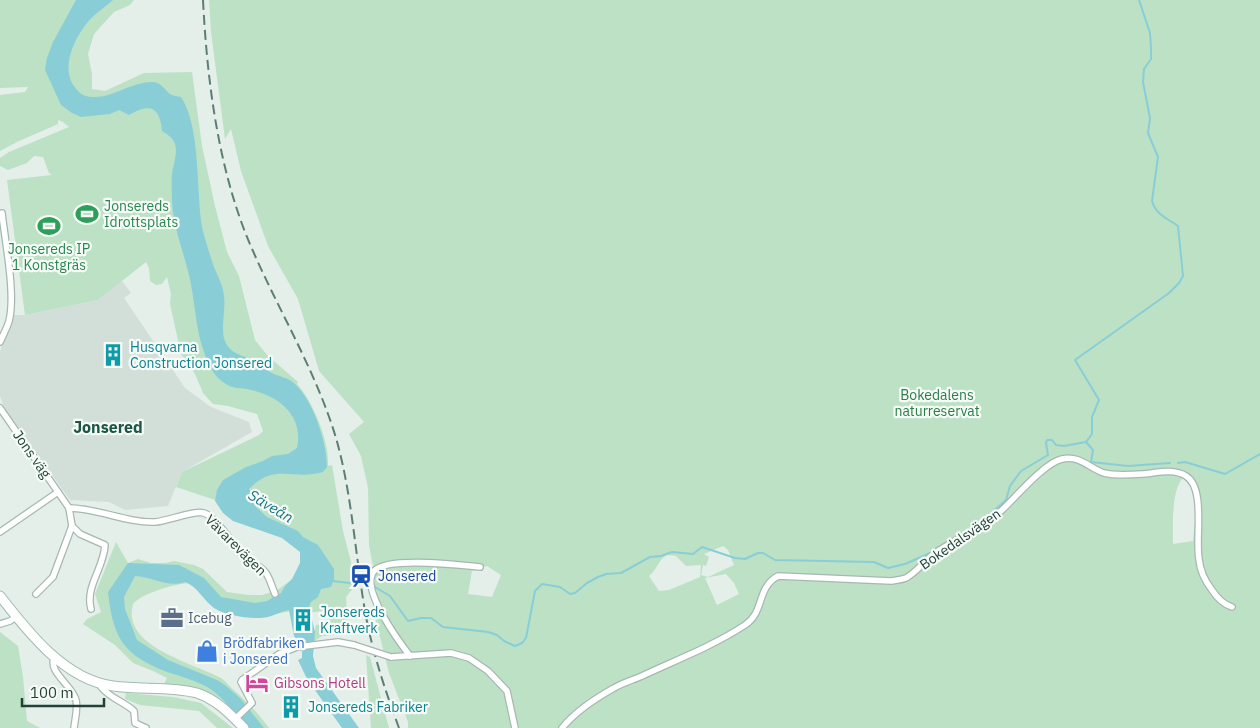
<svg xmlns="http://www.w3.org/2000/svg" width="1260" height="728" font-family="'IBM Plex Sans',sans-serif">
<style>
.built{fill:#d2dfd9}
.green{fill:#bce1c5;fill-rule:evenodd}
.water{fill:#89ced7}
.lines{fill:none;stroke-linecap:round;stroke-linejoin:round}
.stream{stroke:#89ced7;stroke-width:2}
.street-casing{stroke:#a6b8b1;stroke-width:8}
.secondary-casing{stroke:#a2bbb2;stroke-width:11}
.street{stroke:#fff;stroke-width:5.5}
.secondary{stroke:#fff;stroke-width:9}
.rail{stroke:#5d7e74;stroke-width:2;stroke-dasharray:10 5;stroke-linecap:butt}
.street-bridge-casing{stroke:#a6b8b1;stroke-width:8;stroke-linecap:butt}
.street-bridge{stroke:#fff;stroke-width:5.5}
.labels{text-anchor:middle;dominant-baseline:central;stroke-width:4.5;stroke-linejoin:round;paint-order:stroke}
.leisure-label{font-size:14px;fill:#27864d;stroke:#f6fbf8;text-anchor:start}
.culture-label{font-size:14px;fill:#0d838f;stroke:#f6fbf8;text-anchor:start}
.park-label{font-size:14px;fill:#297d47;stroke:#f6fbf8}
.street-label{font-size:14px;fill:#224239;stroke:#f6fbf8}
.transit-label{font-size:14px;fill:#164399;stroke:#f6fbf8;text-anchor:start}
.service-label{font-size:14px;fill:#4e5e75;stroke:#f6fbf8;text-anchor:start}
.shop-label{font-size:14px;fill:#366cbe;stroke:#f6fbf8;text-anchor:start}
.hotel-label{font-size:14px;fill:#b23c85;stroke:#f6fbf8;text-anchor:start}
.water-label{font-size:15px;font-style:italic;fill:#177584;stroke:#f6fbf8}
.quarter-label{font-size:16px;font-weight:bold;fill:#1c5746;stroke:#f6fbf8}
</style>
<rect width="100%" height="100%" fill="#e4efea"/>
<polygon class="built" points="122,281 131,293 124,298 185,388 211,407 249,422 252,432 182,472 168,506 125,510 109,502 70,500 4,408 0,396 0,351 14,315 25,315 98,300"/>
<g class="green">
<path d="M0 0H134L130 5 114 12 94 34 88 54 92 74V89L105 91 144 73 192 72 202 146 215 206 227 252 239 276 255 340 268 356 298 382 297 384C313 401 330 443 328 466L332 465 343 531 351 562 354 587 346 597 348 629 346 634 322 636 313 642 316 625 330 622 327 610 309 613 307 608 275 614 250 617 191 583C177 583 142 593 133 604 121 647 194 663 221 678 226 681 230 687 235 691 248 703 259 714 269 728H247C220 692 208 688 164 684L167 678 153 671 133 663 115 645 83 624 87 619 101 612 95 594 116 542 128 563 138 559 151 563H165L174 561 194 565 203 569 227 592 248 595H262L276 591 294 578 303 563 301 544 218 501 176 487 182 472 259 435 263 431 257 414 228 406 213 404 203 393 195 374 181 354 170 304 171 294 167 277 162 284 156 285 150 281 149 268 146 262 98 300 25 315 7 180 52 175 49 173 43 157 34 156 27 163 8 170 0 166V158L9 152 69 127 63 122 58 120V124L19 141 0 151V95L25 92 28 87 0 88Z"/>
<path d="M209 0H1260V728H408V722L389 673 373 609 375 577 369 545 368 488 361 456 349 434 364 422 319 371 298 299 268 246 241 171 231 129 225 139 211 32ZM1183 478 1190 482 1197 502 1193 541 1173 544C1173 527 1171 490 1183 478ZM723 546 728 550 734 565 708 577 701 575 703 565 706 566 709 557 704 554ZM667 555 676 556 686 566 701 565 700 577 669 590 659 591 649 576C658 569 657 561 667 555ZM487 566 501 575 492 597 468 594 472 571ZM726 574 734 583 739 594 717 605 705 578Z"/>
<polygon points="0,632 18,646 23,677 27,721 40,728 0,728"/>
<polygon points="366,655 370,657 389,728 371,728"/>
<polygon points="126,693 173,697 201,703 233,728 217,728 199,711 140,705 125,699"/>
</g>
<path class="water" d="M76 0H113C104 8 94 14 87 23 75 38 62 64 72 83 77 91 82 97 93 97 113 98 131 82 152 82 161 82 164 89 170 94 173 96 178 96 181 97 201 127 196 191 202 227 205 240 210 255 214 267 218 277 223 285 224 296 226 310 220 329 225 341 231 355 243 355 255 361 260 364 265 369 270 372 279 377 287 377 294 383 313 400 327 442 327 467L323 472C293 481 275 462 249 489L256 507 267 517 298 531 303 537 318 545 334 569V579L331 587 321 589 318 597 311 602 309 607 315 632 313 656 316 668 359 728H342L307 679 298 660 302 658V646L294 636 289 610C282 611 278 614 271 616 258 621 225 616 214 608 203 600 198 587 185 582 168 588 153 577 135 576L124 597 125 609 137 640 168 660 217 680 225 685 240 698 264 728H247C235 714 223 696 207 687 194 680 180 676 167 672 123 655 113 638 108 592L128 563 179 565 204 578 221 597 255 603 267 601 281 593 285 586 292 579 300 563V552L282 538 233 521 223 513 215 501 217 490 223 480 246 467 263 461 272 456 288 454 297 448C304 417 280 396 251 390 240 387 233 390 223 382 210 373 204 353 200 339 195 318 194 296 189 275 183 250 173 226 172 201 172 192 171 183 172 174 173 165 178 153 175 144 173 138 167 134 162 131 160 106 149 103 129 115L119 110 110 114 81 117 72 113 61 105 45 70 47 58 53 42Z"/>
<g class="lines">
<g class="stream">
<polyline points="1086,442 1093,450 1091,462 1128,466 1170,463"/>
<polyline points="1178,463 1185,462 1225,474 1260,454"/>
<polyline points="332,581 350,583"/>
<path d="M375 587 390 596 408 621 421 618H431L443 627 488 632 497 635 504 641 515 646 522 643 526 638 535 591 542 584 560 587 570 594 575 593 587 583 598 577 606 574 621 573 650 557 661 556 672 552 693 554 702 547 735 558 745 559 758 553H763L775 560 874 562 888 568 905 564 928 554 981 522 1006 500 1010 486 1021 471 1048 455 1046 443 1047 440H1052L1056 445 1064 446 1086 442 1092 434V417L1099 400 1075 360 1169 293 1179 283 1183 276 1178 226C1167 218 1156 215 1152 201L1158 157 1148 133 1150 118 1143 82 1144 69 1151 59V48L1150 33 1139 0"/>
</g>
<defs>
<g id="street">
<path d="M0 342C3 335 7 328 9 321 16 294 5 242 2 213"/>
<polyline points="0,408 58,492 0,532"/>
<path d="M69 508C98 508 126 523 155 522 168 521 194 510 204 513 215 516 234 545 242 555 248 562 261 565 266 573 270 579 272 587 275 594"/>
<path d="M72 526 80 534 105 545C104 568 85 586 91 609"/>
<polyline points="36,594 53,577 72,526 69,508 58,492"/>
<polyline points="0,624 10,621 16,617"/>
<path d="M55 656C46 671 72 685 76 700 78 709 75 719 74 728"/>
<path d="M410 656C400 643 359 588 374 571 388 556 459 565 480 567"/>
<polyline points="391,657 451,653 469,658 488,671 507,691 515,728"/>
<path d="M101 684V687C111 699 123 701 134 711L135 723 146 728"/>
<polyline points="235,719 252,703 241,682 242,680 279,654 297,647 338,642 354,645"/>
<path d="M562 728C575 712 596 698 614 688 622 683 633 680 642 676 676 660 713 646 745 625 765 612 756 588 778 576L891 581C896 580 901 580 906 578 917 572 925 560 935 553 957 538 982 529 1002 510 1016 497 1044 463 1062 459 1080 455 1089 468 1104 473 1116 476 1129 475 1142 474 1156 473 1173 468 1186 476 1206 488 1195 539 1199 559 1200 571 1205 581 1212 590 1217 598 1223 604 1232 607"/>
</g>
<path id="secondary" d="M0 596C28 632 65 680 113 686 141 690 170 686 197 693 217 700 229 713 244 728"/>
</defs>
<use href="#street" class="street-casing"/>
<use href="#secondary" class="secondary-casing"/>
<use href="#street" class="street"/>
<use href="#secondary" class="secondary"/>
<path class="rail" d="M203 0C207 78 217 159 245 232 273 302 314 365 336 438 352 494 355 553 365 611 372 651 385 690 399 728"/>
<defs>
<polyline id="street-bridge" points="354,645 391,657"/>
</defs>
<use href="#street-bridge" class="street-bridge-casing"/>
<use href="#street-bridge" class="street-bridge"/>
</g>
<defs>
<symbol id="stadium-bare" viewBox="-9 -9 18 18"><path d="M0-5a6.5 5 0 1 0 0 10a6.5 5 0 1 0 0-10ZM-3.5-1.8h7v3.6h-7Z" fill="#2e9e5b" stroke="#f6fbf8" stroke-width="2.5" paint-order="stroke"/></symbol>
<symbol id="building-bare" viewBox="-9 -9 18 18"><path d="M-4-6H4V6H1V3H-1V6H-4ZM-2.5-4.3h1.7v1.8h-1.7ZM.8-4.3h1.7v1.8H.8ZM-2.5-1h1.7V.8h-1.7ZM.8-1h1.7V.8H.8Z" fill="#0f9aa8" stroke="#f6fbf8" stroke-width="2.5" paint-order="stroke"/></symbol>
<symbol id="station-bare" viewBox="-9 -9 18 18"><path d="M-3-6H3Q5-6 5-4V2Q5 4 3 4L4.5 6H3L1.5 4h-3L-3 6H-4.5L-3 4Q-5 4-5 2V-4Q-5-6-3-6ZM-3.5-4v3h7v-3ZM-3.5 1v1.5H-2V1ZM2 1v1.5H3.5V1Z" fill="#1a4fb4" stroke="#f6fbf8" stroke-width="2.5" paint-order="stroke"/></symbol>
<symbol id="office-bare" viewBox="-9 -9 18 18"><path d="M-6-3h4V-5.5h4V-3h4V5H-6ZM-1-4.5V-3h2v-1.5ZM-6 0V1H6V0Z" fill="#5c6f8a" stroke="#f6fbf8" stroke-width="2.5" paint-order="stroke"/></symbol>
<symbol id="shop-bare" viewBox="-9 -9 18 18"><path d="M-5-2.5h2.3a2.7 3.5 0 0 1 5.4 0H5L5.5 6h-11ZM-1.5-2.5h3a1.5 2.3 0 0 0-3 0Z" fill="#3f7fe0" stroke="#f6fbf8" stroke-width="2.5" paint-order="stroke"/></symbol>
<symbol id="hotel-bare" viewBox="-9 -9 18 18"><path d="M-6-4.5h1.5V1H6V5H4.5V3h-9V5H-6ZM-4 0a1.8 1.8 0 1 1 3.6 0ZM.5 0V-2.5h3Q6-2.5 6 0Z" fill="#d1479c" stroke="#f6fbf8" stroke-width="2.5" paint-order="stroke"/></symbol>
</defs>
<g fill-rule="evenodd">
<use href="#stadium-bare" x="71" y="198" width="32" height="32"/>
<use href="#stadium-bare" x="33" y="210" width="32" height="32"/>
<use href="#building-bare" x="97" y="339" width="32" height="32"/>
<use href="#station-bare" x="345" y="560" width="32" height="32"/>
<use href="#office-bare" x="156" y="602" width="32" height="32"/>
<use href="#building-bare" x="287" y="604" width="32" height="32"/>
<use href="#shop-bare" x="191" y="635" width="32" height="32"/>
<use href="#hotel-bare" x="241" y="667" width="32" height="32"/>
<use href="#building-bare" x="275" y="691" width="32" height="32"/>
</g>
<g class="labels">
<g class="leisure-label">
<text x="104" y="206">Jonsereds<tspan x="104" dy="16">Idrottsplats</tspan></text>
<text x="49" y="249" text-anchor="middle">Jonsereds IP<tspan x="49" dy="16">1 Konstgräs</tspan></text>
</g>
<g class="culture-label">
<text x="130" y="347">Husqvarna<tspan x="130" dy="16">Construction Jonsered</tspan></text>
<text x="320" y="612">Jonsereds<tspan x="320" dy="16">Kraftverk</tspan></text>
<text x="308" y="707">Jonsereds Fabriker</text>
</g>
<g class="park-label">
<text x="937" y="395">Bokedalens<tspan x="937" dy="16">naturreservat</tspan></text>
</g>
<g class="street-label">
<text transform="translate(32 454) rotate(55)">Jons väg</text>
<text transform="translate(960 539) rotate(-35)">Bokedalsvägen</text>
<text transform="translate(236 545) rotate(45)">Vävarevägen</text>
</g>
<g class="transit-label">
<text x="378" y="576">Jonsered</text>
</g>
<g class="service-label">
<text x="188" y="618">Icebug</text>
</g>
<g class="shop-label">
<text x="223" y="643">Brödfabriken<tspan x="223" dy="16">i Jonsered</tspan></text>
</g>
<g class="hotel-label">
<text x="274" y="683">Gibsons Hotell</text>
</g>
<g class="water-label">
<text transform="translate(271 506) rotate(31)">Säveån</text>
</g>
<g class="quarter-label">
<text x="108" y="427">Jonsered</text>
</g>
</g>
<path d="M22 698v8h82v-8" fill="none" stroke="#224239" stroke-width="2.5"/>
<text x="30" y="698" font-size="15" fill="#224239" stroke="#f6fbf8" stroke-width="4" paint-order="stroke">100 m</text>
</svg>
